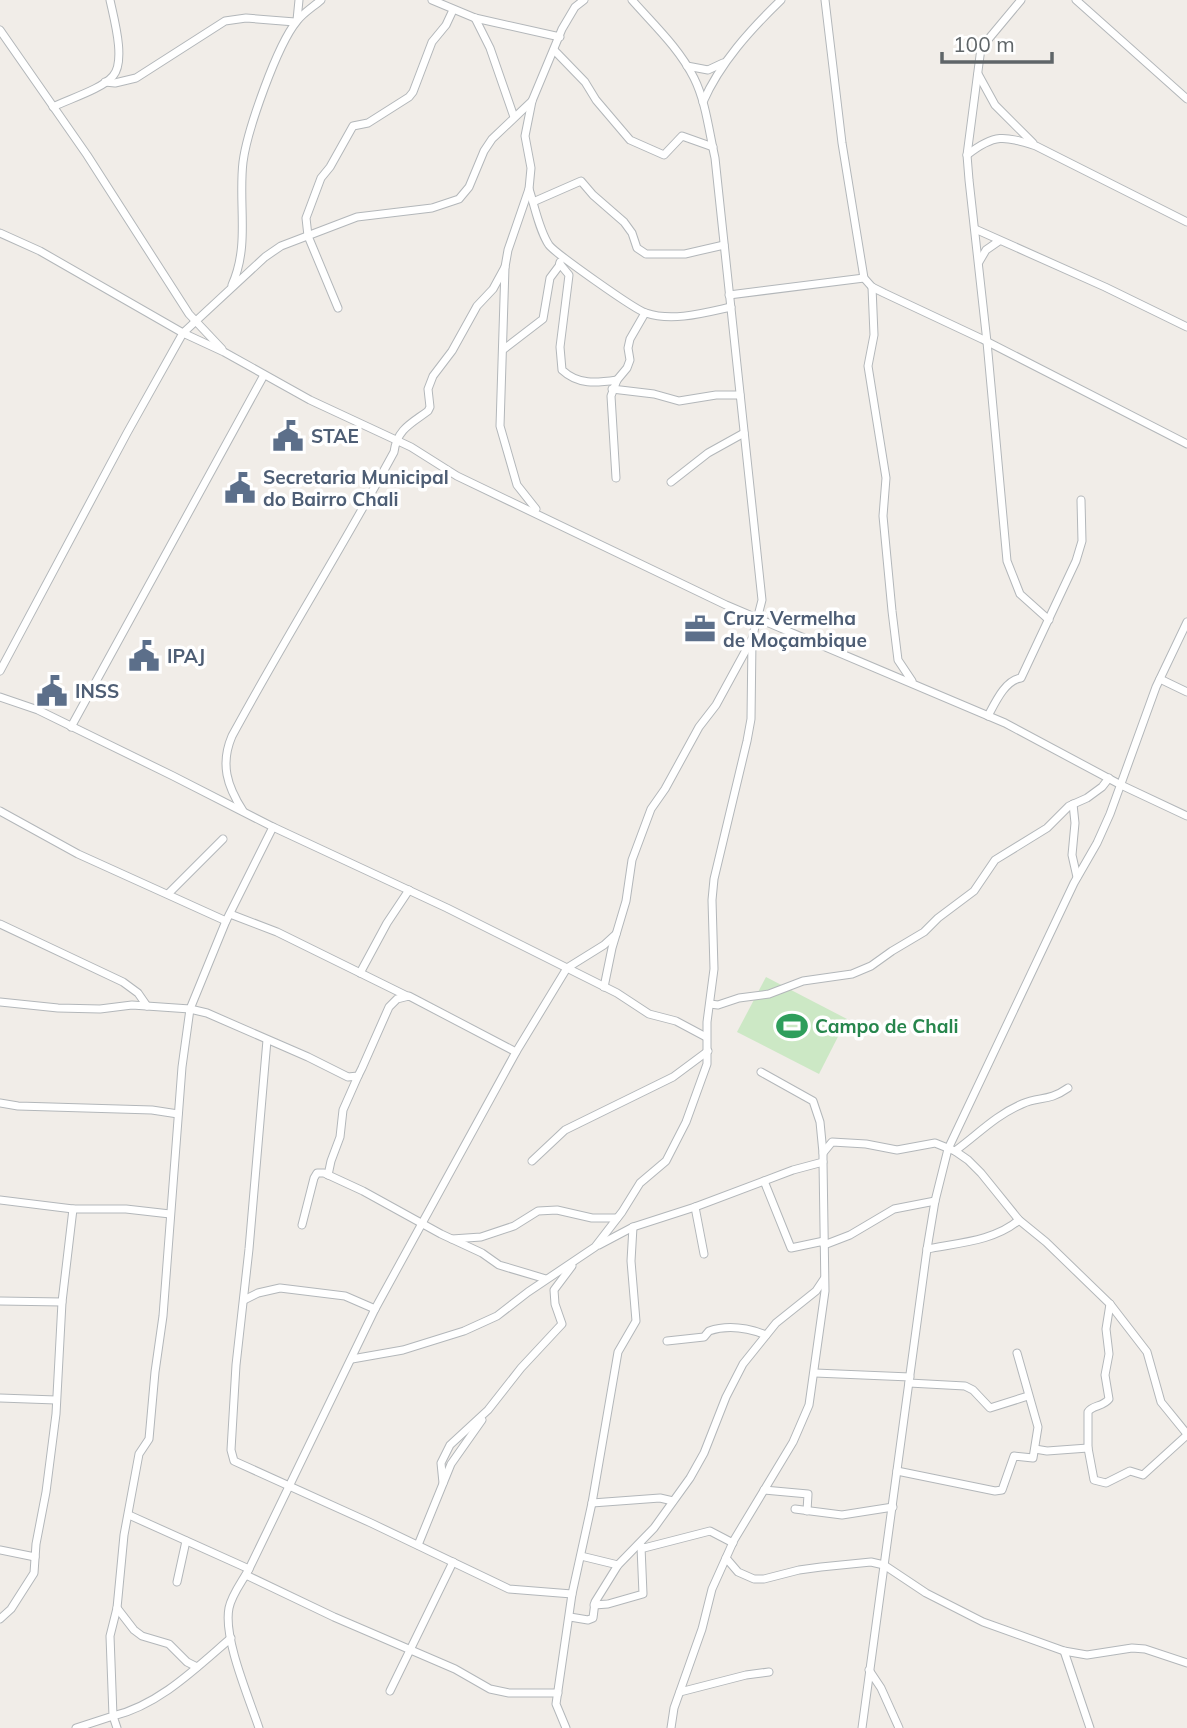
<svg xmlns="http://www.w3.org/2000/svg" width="1187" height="1728" font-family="Mulish,sans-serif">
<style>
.green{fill:#cce8c5}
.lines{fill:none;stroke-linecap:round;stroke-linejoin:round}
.minor-casing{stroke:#b3b7ba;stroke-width:9}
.minor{stroke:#fff;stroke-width:7}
.labels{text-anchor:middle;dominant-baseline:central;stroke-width:7;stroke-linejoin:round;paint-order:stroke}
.service-label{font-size:19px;font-weight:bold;fill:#4e5e75;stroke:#fff;text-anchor:start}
.leisure-label{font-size:19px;font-weight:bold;fill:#27864d;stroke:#fff;text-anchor:start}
</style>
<rect width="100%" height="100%" fill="#f1ede8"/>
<polygon class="green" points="766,977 847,1019 819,1074 737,1032"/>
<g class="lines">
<defs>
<g id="minor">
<polyline points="432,0 475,18 560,37"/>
<polyline points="825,0 842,143 864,278 872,287 884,293 982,339 1187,444"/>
<polyline points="1021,0 981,48 967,155 969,180 987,342 1007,561 1020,594 1049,620"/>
<polyline points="1076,0 1187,99"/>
<polyline points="475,18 490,48 514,117"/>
<polyline points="297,20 299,0"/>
<polyline points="0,30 87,155 189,314 222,349"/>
<polyline points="554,50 585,82 596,100 630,140 664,155 682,136 713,147"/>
<polyline points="687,66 708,70 723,63"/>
<polyline points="978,74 995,105 1033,143"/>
<polyline points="105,82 115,83 136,78 225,21 246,18 295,22"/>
<path d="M703 102C720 63 750 30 781 0"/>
<path d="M53 107C69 99 102 89 113 76 126 61 114 19 110 0"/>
<path d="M967 155C995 133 1004 136 1036 146L1187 222"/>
<path d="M529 189C535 207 539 230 549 245 555 253 635 310 646 313 672 322 704 313 731 307"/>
<polyline points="533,202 581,181 593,195 624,222 632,233 637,248 646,254 685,254 724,245"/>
<polyline points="975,229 1105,287 1187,327"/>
<polyline points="0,233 40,251 183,333 224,352 310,400 411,447 457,476 726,605 1005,723 1121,785 1187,816"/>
<polyline points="979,262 986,250 999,241"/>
<path d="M560 264 569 275 560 347 562 370C578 385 596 383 617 380"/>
<path d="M232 285C250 245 238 204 243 162 247 131 277 45 297 21 303 13 313 7 321 0"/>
<polyline points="872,287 874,335 868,366 886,478 883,516 892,611 898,660 912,681"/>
<polyline points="729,295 864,278"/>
<polyline points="338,308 308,236 306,218 321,178 330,167 353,126 368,123 409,97 413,92 432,42 446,25 453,10"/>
<polyline points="504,349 543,319 550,278 559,266 560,262"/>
<polyline points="612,389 654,394 679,401 716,395 740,395"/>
<polyline points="616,478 611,396 617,380 627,368 630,360 628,348 630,339 645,313"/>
<polyline points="671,482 708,453 744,433"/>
<polyline points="536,509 517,485 500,426 505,267 508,250 529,189 531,168 525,136 532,101 562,29 575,7 584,0"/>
<polyline points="0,671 127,433 183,333 265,257 281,246 357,217 432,208 459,199 469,187 484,151 492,139 532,101"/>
<polyline points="1160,679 1187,692"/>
<polyline points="0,697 38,710 173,776 273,827 226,921 190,1009 182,1067 163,1316 155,1372 149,1439 139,1454 124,1535 117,1608 110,1636 113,1716 76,1728"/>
<path d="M988 716C995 703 1005 680 1021 678L1076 561 1082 541 1081 500"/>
<polyline points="71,727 264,375"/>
<polyline points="1073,804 1075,823 1072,855 1077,877"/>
<polyline points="0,811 78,854 226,921"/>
<path d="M243 811C227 786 220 764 232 736 284 640 342 548 394 452 397 429 412 423 428 411L430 407 428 389 433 376 452 351 477 306 493 289 505 267"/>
<polyline points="273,827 447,908 617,993 649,1014 676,1021 706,1037"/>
<polyline points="168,894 223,839"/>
<polyline points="230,914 277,932 407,996"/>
<polyline points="0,924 123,982 138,993 147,1006"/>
<polyline points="360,973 387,923 409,890"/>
<path d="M604 987 612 948 626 901 632 860 651 809 665 789 699 727 716 705 752 639 762 600 715 158C709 132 706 102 694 78 679 48 654 25 632 0"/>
<polyline points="0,1002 58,1008 100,1009 132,1005 190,1009 207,1013 308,1057 348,1077 358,1076 362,1068 389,1007 397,999 409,996 516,1052"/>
<polyline points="710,1004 718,1005 739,998 769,994 803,981 852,974 871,966 892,951 924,932 938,918 974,891 995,860 1047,828 1069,806 1087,798 1102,787 1109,778"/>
<polyline points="267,1040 249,1249 236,1365 231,1450 234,1461 371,1523 509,1589 572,1594"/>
<polyline points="761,1072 813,1101 820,1122 823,1153"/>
<polyline points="0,1103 18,1106 152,1110 178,1114"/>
<path d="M955 1151C977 1135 996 1115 1022 1104 1040 1096 1048 1102 1068 1088"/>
<polyline points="532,1161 565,1130 673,1077 708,1051"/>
<polyline points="328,1175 331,1161 340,1137 343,1110 358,1076"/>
<polyline points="764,1181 791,1248 824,1241"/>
<polyline points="0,1200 73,1209 126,1209 170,1214"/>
<polyline points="695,1207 704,1254"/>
<polyline points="302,1225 314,1178 317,1173 324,1173 363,1191 441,1234 482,1253 499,1265 546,1279"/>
<polyline points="452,1239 481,1237 514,1226 538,1211 557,1210 592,1218 617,1218"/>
<polyline points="599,1245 633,1227 695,1207 793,1170 823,1162 823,1153 832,1142 866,1144 897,1150 935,1143 955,1151 968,1160 981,1173 1019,1220 1046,1242 1110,1304 1147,1352 1161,1402 1187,1434"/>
<polyline points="824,1245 850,1235 894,1209 935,1201"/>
<path d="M927 1249C957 1243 995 1241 1019 1220"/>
<polyline points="244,1300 258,1293 280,1288 345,1296 375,1309"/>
<polyline points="0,1301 62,1302"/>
<path d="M1110 1304 1106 1329 1109 1354 1105 1375 1109 1399C1103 1407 1092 1405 1088 1412V1448L1094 1480 1106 1483 1130 1471 1143 1475 1187 1435"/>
<path d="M667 1341 704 1337 709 1331C727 1325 748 1328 766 1335"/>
<polyline points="352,1359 403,1350 464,1331 497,1316 528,1292 595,1247 622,1212 640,1183 666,1161 686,1122 707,1064 707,1022 714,969 712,900 714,879 747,741 751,719 752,640"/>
<polyline points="815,1373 910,1377"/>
<polyline points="909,1383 965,1386 973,1390 990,1408 1028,1396"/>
<polyline points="0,1398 56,1400"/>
<polyline points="1035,1449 1047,1451 1088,1448"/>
<polyline points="897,1471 995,1491 1002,1490 1014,1456 1033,1458 1038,1427 1017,1353"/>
<polyline points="443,1483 441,1463 450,1445 488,1410 521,1368 562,1324 555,1304 554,1290 572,1266"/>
<polyline points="764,1490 808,1494 807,1511"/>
<polyline points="592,1503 660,1498 673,1501"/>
<polyline points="795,1509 842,1515 893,1507"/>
<polyline points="129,1515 249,1569"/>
<polyline points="418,1545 451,1464 482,1420"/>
<polyline points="640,1545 644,1548 710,1531 733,1543"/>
<polyline points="0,1550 35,1557"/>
<polyline points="581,1556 618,1565"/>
<polyline points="726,1558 738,1572 754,1579 764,1579 799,1570 821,1567 871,1562 884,1565 926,1593 983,1622 1064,1651 1087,1655 1132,1648 1145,1649 1187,1663"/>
<polyline points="246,1575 334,1617 455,1669 490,1689 509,1693 558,1693"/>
<polyline points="177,1582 186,1541"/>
<polyline points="594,1605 608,1604 643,1594 641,1547"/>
<polyline points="117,1608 134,1630 142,1636 169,1644 187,1662 197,1667"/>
<polyline points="570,1617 588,1620 593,1618 595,1602 618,1565 654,1528 690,1478 704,1453 726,1397 743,1364 776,1323 816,1291 824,1279"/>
<polyline points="0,1619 11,1609 34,1573 36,1544 46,1492 56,1414 62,1302 73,1209"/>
<polyline points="1064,1651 1090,1728"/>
<polyline points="869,1670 881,1688 899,1728"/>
<polyline points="390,1691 453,1562"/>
<polyline points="680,1692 746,1675 769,1672"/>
<path d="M117 1728 113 1716C159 1705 196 1668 231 1638"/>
<path d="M259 1728C249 1698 223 1638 229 1608 232 1594 242 1582 249 1569L375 1309 516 1052 567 968 604 945 616 934"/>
<polyline points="566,1728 556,1704 572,1594 592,1503 618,1352 636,1321 631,1261 633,1227"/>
<polyline points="671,1728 674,1708 702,1629 712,1589 734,1540 793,1442 809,1405 825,1291 823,1162"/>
<polyline points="862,1728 927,1249 935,1201 948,1149 1074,883 1097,843 1110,814 1156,687 1187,622"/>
</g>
</defs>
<use href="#minor" class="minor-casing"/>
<use href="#minor" class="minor"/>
</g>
<defs>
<symbol id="civic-bare" viewBox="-9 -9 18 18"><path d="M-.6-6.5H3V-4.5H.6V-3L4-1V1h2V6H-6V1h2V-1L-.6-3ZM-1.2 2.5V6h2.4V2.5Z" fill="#5c6f8a" stroke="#fff" stroke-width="2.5" paint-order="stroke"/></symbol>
<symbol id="office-bare" viewBox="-9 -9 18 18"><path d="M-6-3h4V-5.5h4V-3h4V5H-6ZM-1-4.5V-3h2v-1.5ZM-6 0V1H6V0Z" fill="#5c6f8a" stroke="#fff" stroke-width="2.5" paint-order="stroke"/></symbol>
<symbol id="stadium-bare" viewBox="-9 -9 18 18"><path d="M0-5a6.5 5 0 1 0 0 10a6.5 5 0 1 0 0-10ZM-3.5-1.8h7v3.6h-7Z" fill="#2e9e5b" stroke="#fff" stroke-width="2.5" paint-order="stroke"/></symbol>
</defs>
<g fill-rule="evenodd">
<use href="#civic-bare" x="266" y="414" width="44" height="44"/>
<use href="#civic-bare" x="218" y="466" width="44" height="44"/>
<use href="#office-bare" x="678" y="607" width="44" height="44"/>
<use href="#civic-bare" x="122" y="634" width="44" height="44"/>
<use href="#civic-bare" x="30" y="669" width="44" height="44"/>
<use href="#stadium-bare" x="770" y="1004" width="44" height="44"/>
</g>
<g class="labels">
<g class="service-label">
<text x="311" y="436">STAE</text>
<text x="263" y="477">Secretaria Municipal<tspan x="263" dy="22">do Bairro Chali</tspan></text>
<text x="723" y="618">Cruz Vermelha<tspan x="723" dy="22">de Moçambique</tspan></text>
<text x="167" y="656">IPAJ</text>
<text x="75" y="691">INSS</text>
</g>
<g class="leisure-label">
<text x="815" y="1026">Campo de Chali</text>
</g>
</g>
<path d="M942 52v10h110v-10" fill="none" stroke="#5f6568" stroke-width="3.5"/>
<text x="953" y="52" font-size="21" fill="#5f6568" stroke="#ffffff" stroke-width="5" paint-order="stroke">100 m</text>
</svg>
